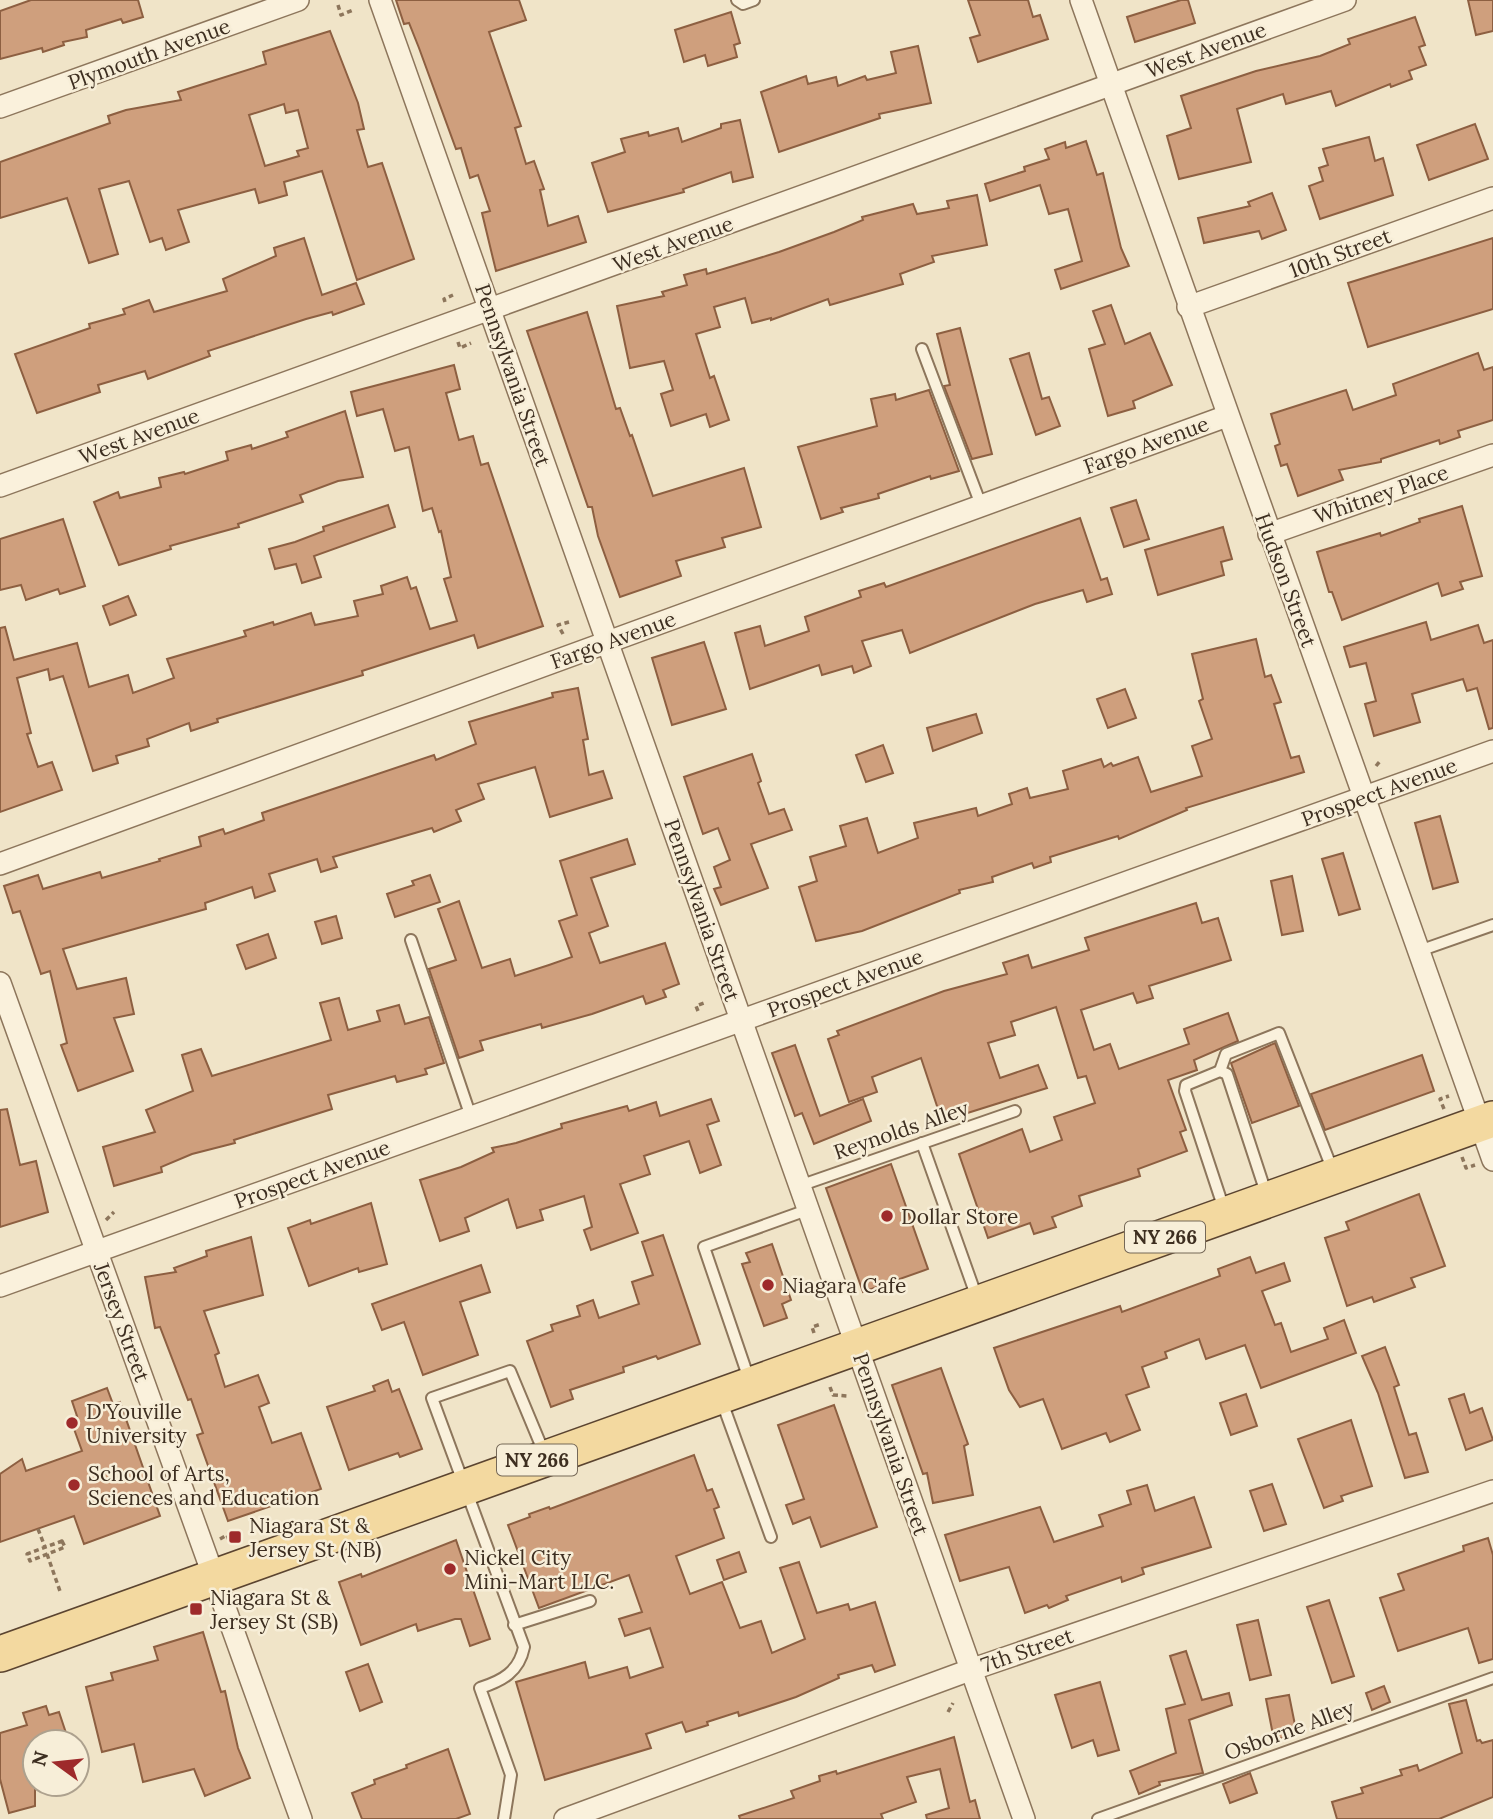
<svg xmlns="http://www.w3.org/2000/svg" width="1493" height="1819" font-family="Lora,serif">
<style>
.building{fill:#cf9f7d;stroke:#8d5f41;stroke-width:2;fill-rule:evenodd}
.lines{fill:none;stroke-linecap:round;stroke-linejoin:round}
.lane-casing{stroke:#8d765c;stroke-width:14}
.street-casing{stroke:#8d765c;stroke-width:24}
.primary-casing{stroke:#5b4430;stroke-width:38}
.path{stroke:#8d765c;stroke-width:3.5;stroke-dasharray:5 3.5;stroke-linecap:butt}
.lane{stroke:#faf1dc;stroke-width:10}
.street{stroke:#faf1dc;stroke-width:21}
.primary{stroke:#f3d9a0;stroke-width:35}
.poi-dot{fill:#9e2a2b;stroke:#f7eed8;stroke-width:2.5}
.labels{text-anchor:middle;dominant-baseline:central;stroke-width:5;stroke-linejoin:round;paint-order:stroke}
.shield{fill:#f7eed8;stroke:#756857;stroke-width:2}
.shield-label{font-size:19px;font-weight:bold;fill:#3d2e20}
.street-label{font-size:21px;fill:#3d2e20;stroke:#f7eed8}
.poi-label{font-size:21px;fill:#3d2e20;stroke:#f7eed8;text-anchor:start}
</style>
<rect width="100%" height="100%" fill="#f0e4c8"/>
<g class="building">
<polygon points="31,0 138,0 143,17 123,23 121,19 86,30 87,37 63,42 64,45 43,52 42,48 0,59 0,11"/>
<polygon points="396,0 519,0 526,20 489,32 521,126 515,128 526,164 534,161 544,189 540,190 548,226 578,216 586,242 496,271 482,213 490,211 478,175 470,178 461,148 456,149 419,48 409,23 404,24"/>
<polygon points="968,0 1028,0 1033,17 1040,15 1048,39 978,62 970,38 980,35"/>
<polygon points="1181,0 1188,0 1195,23 1135,42 1127,17"/>
<polygon points="1468,0 1493,0 1493,31 1476,35"/>
<polygon points="731,12 740,43 734,45 737,57 708,66 705,55 684,62 675,30"/>
<polygon points="1415,17 1425,45 1419,47 1426,65 1409,71 1412,79 1391,87 1390,84 1336,106 1331,91 1286,104 1283,94 1237,109 1251,162 1179,179 1167,136 1191,128 1181,96 1256,71 1320,56 1350,44 1348,39"/>
<path d="M330 31 358 103 364 129 357 130 368 167 382 163 414 259 357 280 322 171 284 182 287 195 259 203 255 189 178 210 189 242 166 250 162 238 150 242 129 181 99 189 118 254 89 263 67 198 0 218V162L110 123 108 116 126 110 181 100 178 92 266 64 263 52ZM284 104 286 113 298 110 308 148 297 151 299 156 265 166 249 115Z"/>
<polygon points="918,46 931,103 879,114 880,118 779,152 761,92 806,76 808,84 836,77 838,86 865,76 867,80 896,73 891,52"/>
<polygon points="740,120 753,177 733,182 731,172 683,189 684,192 608,212 592,163 625,152 621,139 648,132 649,136 678,128 682,142 721,128 721,124"/>
<polygon points="1475,124 1488,159 1429,180 1417,145"/>
<polygon points="1369,137 1375,161 1383,158 1393,195 1320,219 1309,186 1323,181 1319,168 1328,165 1323,149"/>
<polygon points="1086,141 1097,175 1103,173 1121,248 1129,266 1061,289 1055,270 1082,261 1068,209 1049,214 1040,185 990,201 985,184 1025,171 1024,167 1049,159 1045,149 1065,142 1066,148"/>
<polygon points="1272,193 1286,230 1262,239 1259,231 1204,243 1198,218 1250,206 1248,202"/>
<polygon points="977,195 987,245 932,256 934,262 900,274 903,284 830,305 828,299 771,320 771,318 752,323 745,298 714,307 720,327 696,334 710,378 714,376 729,420 710,427 706,414 671,426 661,394 673,390 664,361 630,368 617,306 664,296 662,292 687,285 684,275 706,269 707,274 779,252 834,232 863,220 862,217 913,204 917,214 949,208 947,201"/>
<polygon points="304,238 322,295 356,283 364,304 333,315 332,312 306,319 208,351 210,356 148,379 145,371 98,385 100,392 37,413 15,354 90,328 89,324 125,314 123,309 149,300 154,312 227,291 223,279 276,256 274,248"/>
<polygon points="1493,238 1493,309 1368,347 1348,283"/>
<polygon points="1111,305 1125,344 1150,333 1172,385 1133,401 1135,408 1108,416 1089,349 1105,344 1093,311"/>
<polygon points="587,312 616,409 620,408 630,436 632,435 653,496 744,468 761,527 722,538 725,547 676,561 681,576 620,597 598,536 592,507 588,507 527,331"/>
<polygon points="960,328 992,454 972,459 944,386 950,385 937,334"/>
<polygon points="1029,353 1042,399 1049,397 1060,426 1036,435 1010,359"/>
<polygon points="1478,353 1484,370 1493,367 1493,420 1458,431 1460,437 1440,444 1439,440 1381,459 1381,462 1339,470 1343,480 1298,496 1287,464 1281,466 1275,446 1280,444 1271,414 1346,390 1353,410 1396,395 1393,384"/>
<polygon points="454,365 460,389 446,393 459,440 473,436 481,465 488,463 543,626 478,648 474,635 362,671 363,675 217,719 218,722 191,731 189,723 147,739 149,746 116,756 118,763 93,771 63,676 50,680 48,669 17,678 31,733 27,734 38,767 52,762 62,790 0,812 0,628 5,627 14,660 77,643 89,687 128,675 133,693 174,678 167,659 246,636 244,631 273,622 274,625 311,613 315,625 358,616 354,601 383,594 381,586 407,577 411,589 416,587 430,629 457,621 444,579 451,577 441,531 439,532 432,508 423,511 409,447 395,451 383,409 357,416 351,392"/>
<polygon points="929,390 959,471 931,479 930,476 878,494 879,498 841,508 843,512 821,519 798,447 877,426 871,399 895,394 896,400"/>
<polygon points="345,411 363,477 338,481 300,495 303,502 238,524 239,527 170,546 171,549 119,565 94,502 118,492 120,498 161,487 159,478 184,472 185,474 228,460 226,452 251,445 252,449 288,437 286,432"/>
<polygon points="1136,500 1149,539 1124,547 1111,508"/>
<polygon points="388,505 395,527 314,556 321,577 302,583 296,564 275,569 269,549 295,542 324,531 323,527"/>
<polygon points="1462,506 1482,576 1460,582 1463,589 1442,596 1438,583 1342,620 1332,592 1329,592 1317,552 1380,533 1381,536 1420,522 1419,519"/>
<polygon points="1080,518 1101,580 1107,578 1112,594 1087,602 1083,590 1035,604 910,653 902,630 862,641 871,666 854,673 852,666 822,675 819,665 750,689 735,633 760,626 765,646 809,631 805,617 861,597 859,591 884,583 886,587"/>
<polygon points="63,519 85,586 60,594 58,589 26,600 21,585 0,590 0,539"/>
<polygon points="1223,527 1232,559 1221,562 1224,575 1158,595 1145,550"/>
<polygon points="128,596 136,615 110,625 103,606"/>
<polygon points="1426,622 1431,640 1478,625 1484,643 1493,640 1493,728 1489,729 1477,688 1467,691 1463,679 1412,694 1420,722 1374,736 1365,704 1376,701 1366,663 1350,667 1344,647"/>
<polygon points="1256,639 1265,677 1271,675 1281,702 1274,704 1291,758 1299,756 1304,772 1186,808 1187,810 1119,839 1118,836 1050,857 1051,862 1034,868 1032,863 992,877 993,882 959,890 960,893 862,931 816,941 799,887 817,881 810,857 846,846 840,826 867,818 878,853 918,838 914,823 976,808 978,816 1012,804 1009,794 1027,788 1030,798 1068,789 1063,771 1101,759 1104,767 1111,763 1113,766 1138,757 1151,792 1202,776 1192,746 1212,739 1199,701 1203,699 1192,654"/>
<polygon points="704,642 726,709 672,725 652,658"/>
<polygon points="578,688 588,739 583,740 589,775 603,771 612,798 550,817 535,767 478,784 484,799 456,810 461,821 434,832 432,828 333,857 337,867 321,872 317,859 269,874 275,891 255,898 252,887 205,903 206,909 63,949 77,989 126,978 134,1014 114,1018 133,1071 78,1091 61,1045 67,1043 50,971 41,974 20,911 13,913 4,886 38,875 43,889 100,872 102,878 160,861 159,859 201,846 199,837 223,829 225,834 264,820 262,813 434,755 436,760 476,744 469,722 553,697 552,693"/>
<polygon points="1125,689 1136,718 1108,728 1097,699"/>
<polygon points="976,714 982,733 933,751 927,728"/>
<polygon points="883,745 893,773 866,782 856,755"/>
<polygon points="752,754 761,781 758,783 769,814 784,809 792,830 751,844 768,888 721,905 714,889 721,887 714,867 730,860 718,828 703,834 684,777"/>
<polygon points="1440,816 1458,882 1433,889 1415,823"/>
<polygon points="627,839 635,864 591,878 608,926 589,933 600,963 665,943 679,984 663,990 666,997 646,1004 643,996 592,1014 542,1028 541,1024 480,1041 483,1050 459,1058 429,969 456,960 438,909 459,901 482,968 510,959 515,976 549,965 572,957 559,921 577,915 560,861"/>
<polygon points="1343,853 1360,909 1339,915 1322,859"/>
<polygon points="430,875 440,902 395,917 387,894 414,885 412,881"/>
<polygon points="1292,876 1303,931 1282,935 1271,881"/>
<polygon points="1196,903 1202,923 1218,918 1231,960 1149,986 1153,998 1137,1003 1133,993 1081,1010 1094,1050 1110,1044 1119,1069 1189,1044 1184,1029 1228,1013 1238,1041 1194,1060 1197,1070 1168,1080 1186,1130 1180,1132 1187,1151 1138,1169 1140,1176 1079,1196 1082,1206 1052,1217 1056,1227 1034,1234 1030,1223 988,1238 959,1154 1022,1129 1030,1152 1062,1140 1054,1117 1095,1103 1086,1076 1078,1078 1056,1007 1011,1022 1015,1035 988,1043 1000,1078 1038,1065 1047,1088 942,1121 921,1058 872,1077 877,1092 849,1102 828,1039 839,1035 837,1031 944,991 1007,974 1003,963 1028,955 1032,968 1089,950 1085,938"/>
<polygon points="336,916 342,938 322,944 315,922"/>
<polygon points="268,934 276,958 246,969 237,945"/>
<polygon points="339,998 348,1030 380,1021 377,1011 399,1005 405,1024 429,1017 444,1063 425,1069 427,1074 397,1082 395,1076 328,1095 332,1109 234,1140 235,1143 192,1154 161,1167 162,1172 114,1186 103,1147 155,1132 146,1110 193,1091 182,1055 201,1049 212,1076 331,1040 320,1003"/>
<polygon points="1275,1043 1299,1106 1252,1123 1231,1063"/>
<polygon points="795,1045 820,1116 863,1099 871,1121 814,1144 802,1113 795,1116 772,1053"/>
<polygon points="1422,1055 1434,1091 1325,1130 1311,1094"/>
<polygon points="711,1099 719,1121 707,1125 721,1165 700,1173 689,1141 644,1156 650,1174 620,1184 638,1233 591,1250 584,1230 592,1227 584,1196 540,1210 543,1220 517,1228 508,1199 465,1218 469,1231 440,1241 420,1180 461,1167 494,1152 492,1148 516,1143 562,1128 561,1124 627,1106 629,1111 656,1102 660,1116"/>
<polygon points="7,1109 20,1165 36,1161 48,1212 0,1227 0,1110"/>
<polygon points="891,1164 928,1269 863,1292 826,1188"/>
<polygon points="1419,1194 1445,1266 1411,1278 1415,1287 1374,1302 1372,1297 1347,1306 1325,1238 1349,1230 1346,1222"/>
<polygon points="371,1203 387,1264 359,1272 358,1268 309,1286 288,1228 310,1220 311,1224"/>
<polygon points="663,1235 700,1344 658,1359 656,1356 623,1367 624,1372 570,1390 573,1399 551,1407 527,1341 553,1331 551,1325 580,1316 577,1306 593,1300 599,1318 639,1304 632,1282 653,1275 642,1242"/>
<polygon points="251,1237 263,1295 204,1311 219,1353 215,1355 225,1387 258,1375 269,1403 259,1407 272,1443 301,1433 321,1489 228,1521 197,1435 203,1433 191,1399 188,1400 160,1327 155,1328 145,1277 176,1272 174,1268 207,1256 206,1251"/>
<polygon points="772,1244 791,1300 782,1304 787,1318 764,1326 742,1264 750,1262 746,1253"/>
<polygon points="1250,1257 1256,1273 1284,1263 1290,1281 1262,1291 1275,1325 1281,1323 1291,1352 1328,1339 1324,1328 1344,1320 1356,1353 1261,1388 1245,1345 1206,1359 1199,1339 1165,1352 1167,1358 1142,1367 1149,1387 1126,1395 1140,1430 1110,1442 1106,1433 1062,1449 1043,1399 1020,1407 1009,1390 994,1348 1120,1306 1122,1312 1220,1276 1218,1269"/>
<polygon points="481,1265 490,1292 460,1302 478,1355 423,1375 404,1322 382,1330 372,1304"/>
<polygon points="1385,1347 1399,1385 1394,1387 1409,1435 1416,1433 1428,1472 1405,1478 1378,1393 1362,1356"/>
<polygon points="941,1368 968,1444 964,1446 973,1495 933,1503 927,1473 923,1474 892,1385"/>
<polygon points="388,1380 392,1392 399,1389 422,1449 400,1457 398,1453 349,1470 327,1407 375,1391 373,1386"/>
<polygon points="107,1388 113,1404 120,1402 160,1516 84,1544 74,1516 0,1542 0,1474 22,1459 26,1471 82,1451 70,1418 77,1416 72,1401"/>
<polygon points="1246,1394 1257,1426 1231,1435 1220,1403"/>
<polygon points="1464,1394 1470,1413 1482,1408 1493,1440 1466,1450 1449,1399"/>
<polygon points="834,1405 877,1527 821,1547 810,1517 793,1524 786,1505 804,1499 778,1425"/>
<polygon points="1351,1420 1372,1486 1341,1496 1343,1501 1324,1508 1298,1439"/>
<polygon points="694,1455 707,1491 712,1489 719,1507 714,1509 724,1538 676,1556 690,1594 722,1582 740,1628 761,1621 772,1653 805,1639 780,1568 799,1562 817,1613 848,1604 850,1610 875,1602 895,1665 875,1672 872,1665 838,1675 839,1678 796,1697 739,1716 738,1712 707,1722 708,1725 686,1732 682,1722 646,1734 651,1748 545,1780 516,1682 585,1662 589,1678 627,1667 630,1678 663,1667 650,1628 625,1636 619,1619 642,1612 629,1575 539,1608 508,1525 530,1517 529,1514 549,1507 550,1509"/>
<polygon points="1272,1484 1286,1524 1264,1531 1250,1491"/>
<polygon points="1147,1485 1155,1511 1194,1497 1211,1547 1142,1568 1144,1574 1122,1582 1121,1577 1066,1596 1068,1600 1049,1608 1047,1605 1025,1613 1009,1567 960,1581 945,1535 1040,1507 1054,1542 1103,1526 1099,1515 1131,1504 1127,1491"/>
<polygon points="1488,1538 1493,1555 1493,1659 1479,1663 1468,1628 1398,1651 1380,1598 1404,1590 1398,1574 1464,1551 1463,1546"/>
<polygon points="456,1540 490,1639 470,1646 461,1619 455,1619 418,1631 416,1624 361,1645 339,1582 361,1574 362,1577"/>
<polygon points="739,1552 746,1572 724,1580 717,1560"/>
<polygon points="1329,1600 1354,1676 1332,1683 1307,1607"/>
<polygon points="1258,1620 1271,1675 1250,1680 1237,1625"/>
<polygon points="203,1632 221,1692 225,1691 238,1748 250,1778 205,1796 194,1769 143,1782 134,1744 102,1752 86,1687 113,1680 111,1673 158,1660 154,1647"/>
<polygon points="1186,1651 1202,1700 1229,1693 1232,1705 1189,1720 1203,1773 1159,1782 1160,1785 1139,1794 1130,1771 1176,1753 1166,1709 1185,1704 1170,1656"/>
<polygon points="368,1664 382,1702 360,1711 346,1672"/>
<polygon points="1100,1682 1119,1750 1098,1756 1093,1740 1072,1748 1055,1695"/>
<polygon points="1384,1686 1390,1702 1372,1710 1366,1693"/>
<polygon points="1289,1695 1297,1735 1274,1740 1266,1699"/>
<polygon points="1466,1700 1477,1741 1480,1740 1482,1743 1493,1740 1493,1797 1439,1819 1337,1819 1332,1802 1363,1793 1361,1788 1402,1775 1400,1770 1417,1765 1419,1771 1462,1753 1449,1704"/>
<polygon points="46,1706 49,1715 59,1712 69,1742 35,1742 35,1806 9,1813 0,1779 0,1733 27,1725 23,1713"/>
<polygon points="954,1737 970,1802 975,1800 980,1819 927,1819 926,1815 949,1808 940,1769 907,1777 916,1802 881,1814 883,1819 740,1819 739,1816 794,1798 791,1791 820,1781 819,1776 836,1771 837,1774"/>
<polygon points="448,1749 470,1814 456,1819 362,1819 352,1793 375,1784 374,1780 407,1768 406,1765"/>
<polygon points="1250,1773 1257,1793 1230,1803 1223,1784"/>
</g>
<g class="lines">
<defs>
<g id="lane">
<polyline points="737,0 743,4 754,0"/>
<polyline points="922,349 981,505"/>
<polyline points="411,940 471,1117"/>
<polyline points="1419,951 1493,925"/>
<polyline points="1220,1071 1226,1054 1279,1033 1333,1171"/>
<polyline points="922,1143 977,1298"/>
<polyline points="799,1186 1015,1111"/>
<polyline points="1224,1209 1185,1091 1186,1085 1220,1071 1227,1074 1267,1196"/>
<polyline points="749,1379 704,1247 807,1210"/>
<polyline points="722,1402 771,1537"/>
<polyline points="514,1625 590,1601"/>
<path d="M504 1819 511 1775 480 1688C502 1681 519 1672 524 1647L432 1398 510 1371 545 1455"/>
<polyline points="1098,1819 1493,1678"/>
</g>
<g id="street">
<polyline points="380,0 1024,1819"/>
<polyline points="1081,0 1493,1160"/>
<polyline points="0,107 298,0"/>
<polyline points="1188,307 1493,198"/>
<polyline points="0,486 1345,0"/>
<polyline points="1269,534 1493,455"/>
<polyline points="0,864 1227,416"/>
<polyline points="0,983 301,1819"/>
<polyline points="0,1286 1493,751"/>
<polyline points="565,1819 970,1670 1493,1491"/>
</g>
<polyline id="primary" points="0,1654 1493,1119"/>
</defs>
<use href="#lane" class="lane-casing"/>
<use href="#street" class="street-casing"/>
<use href="#primary" class="primary-casing"/>
<g class="path">
<polyline points="338,5 341,15 353,10"/>
<polyline points="445,302 444,299 453,295"/>
<polyline points="458,342 460,348 471,343"/>
<polyline points="563,634 558,625 569,622"/>
<polyline points="1376,766 1381,760"/>
<polyline points="698,1011 696,1006 704,1003"/>
<polyline points="1444,1109 1440,1099 1449,1096"/>
<polyline points="1462,1157 1466,1168 1475,1165"/>
<polyline points="106,1220 114,1212"/>
<polyline points="814,1333 812,1327 821,1324"/>
<polyline points="830,1387 833,1395 847,1396"/>
<polyline points="38,1529 45,1547"/>
<polyline points="220,1539 227,1535 230,1543"/>
<polygon points="62,1541 65,1547 30,1561 27,1554"/>
<polyline points="47,1554 61,1594"/>
<polyline points="948,1712 953,1703"/>
</g>
<use href="#lane" class="lane"/>
<use href="#street" class="street"/>
<use href="#primary" class="primary"/>
</g>
<g class="poi-dot">
<circle cx="887" cy="1216" r="7"/>
<circle cx="768" cy="1285" r="7"/>
<circle cx="72" cy="1423" r="7"/>
<circle cx="74" cy="1485" r="7"/>
<rect x="228" y="1530" width="14" height="14" rx="3.5"/>
<circle cx="450" cy="1569" r="7"/>
<rect x="189" y="1602" width="14" height="14" rx="3.5"/>
</g>
<g class="labels">
<g class="shield">
<rect x="1125" y="1221.5" width="80" height="31" rx="5"/>
<rect x="497" y="1444.5" width="80" height="31" rx="5"/>
</g>
<g class="shield-label">
<text x="1165" y="1237">NY 266</text>
<text x="537" y="1460">NY 266</text>
</g>
<g class="street-label">
<text transform="translate(1206 50) rotate(-20)">West Avenue</text>
<text transform="translate(149 54) rotate(-20)">Plymouth Avenue</text>
<text transform="translate(673 244) rotate(-20)">West Avenue</text>
<text transform="translate(1340 253) rotate(-20)">10th Street</text>
<text transform="translate(513 375) rotate(71)">Pennsylvania Street</text>
<text transform="translate(139 436) rotate(-20)">West Avenue</text>
<text transform="translate(1146 445) rotate(-20)">Fargo Avenue</text>
<text transform="translate(1381 494) rotate(-19)">Whitney Place</text>
<text transform="translate(1286 580) rotate(70)">Hudson Street</text>
<text transform="translate(613 640) rotate(-20)">Fargo Avenue</text>
<text transform="translate(1379 792) rotate(-20)">Prospect Avenue</text>
<text transform="translate(702 910) rotate(71)">Pennsylvania Street</text>
<text transform="translate(845 983) rotate(-20)">Prospect Avenue</text>
<text transform="translate(901 1130) rotate(-19)">Reynolds Alley</text>
<text transform="translate(312 1174) rotate(-20)">Prospect Avenue</text>
<text transform="translate(122 1322) rotate(70)">Jersey Street</text>
<text transform="translate(891 1444) rotate(71)">Pennsylvania Street</text>
<text transform="translate(1027 1650) rotate(-19)">7th Street</text>
<text transform="translate(1289 1730) rotate(-20)">Osborne Alley</text>
</g>
<g class="poi-label">
<text x="901" y="1216">Dollar Store</text>
<text x="782" y="1285">Niagara Cafe</text>
<text x="86" y="1411">D'Youville<tspan x="86" dy="24">University</tspan></text>
<text x="88" y="1473">School of Arts,<tspan x="88" dy="24">Sciences and Education</tspan></text>
<text x="249" y="1525">Niagara St &amp;<tspan x="249" dy="24">Jersey St (NB)</tspan></text>
<text x="464" y="1557">Nickel City<tspan x="464" dy="24">Mini-Mart LLC.</tspan></text>
<text x="210" y="1597">Niagara St &amp;<tspan x="210" dy="24">Jersey St (SB)</tspan></text>
</g>
</g>
<g transform="translate(56 1763) rotate(285)"><circle r="33" fill="#f7eed8" stroke="#ada18e" stroke-width="2"/>
<path d="M0-5L12 26L0 18L-12 26Z" fill="#9e2a2b"/>
<text y="-10" font-size="19" font-weight="bold" text-anchor="middle" fill="#3d2e20">N</text>
</g>
</svg>
